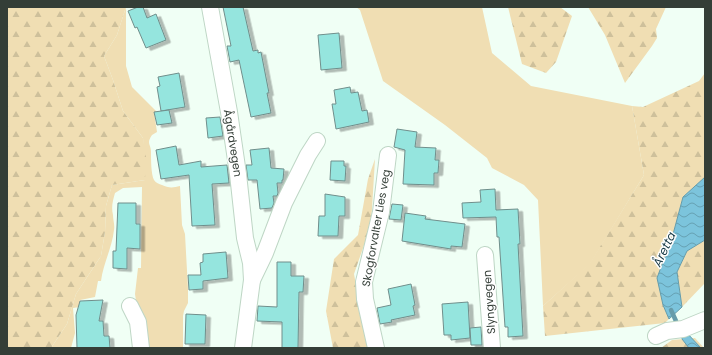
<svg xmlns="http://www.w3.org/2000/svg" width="712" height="355" font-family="Poppins,sans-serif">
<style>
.green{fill:#f0deb3}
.forest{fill:url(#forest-firs)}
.water{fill:url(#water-waves);stroke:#669caa}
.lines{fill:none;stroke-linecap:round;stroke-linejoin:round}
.stream{stroke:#669caa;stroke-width:4.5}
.building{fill:#95e5de;stroke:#708e8b;filter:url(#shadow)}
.minor-casing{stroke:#bed6c5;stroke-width:18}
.minor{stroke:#fff;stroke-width:16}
.labels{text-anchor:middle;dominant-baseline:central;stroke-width:3;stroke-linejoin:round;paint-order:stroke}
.street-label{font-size:11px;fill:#343e37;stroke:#fff}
.water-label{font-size:12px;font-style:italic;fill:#173944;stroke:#fff}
</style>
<defs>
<pattern id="forest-firs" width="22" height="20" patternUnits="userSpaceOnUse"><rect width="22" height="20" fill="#f0deb3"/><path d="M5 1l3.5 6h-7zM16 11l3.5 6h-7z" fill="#cec09b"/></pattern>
<pattern id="water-waves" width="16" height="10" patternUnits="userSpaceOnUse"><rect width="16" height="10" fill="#7cc4dc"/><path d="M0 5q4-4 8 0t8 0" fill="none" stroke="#66a1b3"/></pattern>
<filter id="shadow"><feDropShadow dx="4.5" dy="2.5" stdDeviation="0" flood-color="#0004"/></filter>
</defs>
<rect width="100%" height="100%" fill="#f0fff5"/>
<g class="green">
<path d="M126 7V66L132 87 157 112H154L157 132 152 135C146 144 151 144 151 152 151 158 151 175 154 180 156 183 159 184 162 185 168 188 173 188 180 186L182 225 185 234 188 289V303L184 311 183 316V348H143L135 294 138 268H141L142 187 123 188 115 193C113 200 111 207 113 215 113 220 115 225 114 230 112 248 103 264 101 281H98L95 297 80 300V307L73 308 75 333 71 348H51L67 324 76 294 101 256 105 232 106 206 112 185 145 180 143 138 123 111 113 80 104 56 117 35Z"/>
<polygon points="356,7 482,7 492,53 531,86 632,106 644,175 590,264 543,306 538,200 524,185 492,168 487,158 445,125 383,81 360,10"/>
</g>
<g class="forest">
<polygon points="7,7 126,7 117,35 104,56 113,80 123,111 143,138 146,157 145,180 112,185 106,206 105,232 101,256 76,294 67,324 51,348 7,348"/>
<polygon points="508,7 560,7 572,16 556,62 546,73 522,64"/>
<polygon points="588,7 666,7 656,29 657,38 652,46 625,83 605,35"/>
<polygon points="705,73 705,177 683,197 672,238 663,305 669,319 665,323 545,336 543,306 590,263 644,175 632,106 643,107 699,81"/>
<polygon points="375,159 371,225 354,274 368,348 333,348 326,311 334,259 358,235 368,179"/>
<polygon points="705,240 705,283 682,307 677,272 687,251"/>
<polygon points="695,338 704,348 661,348 672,340"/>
</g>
<g class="water">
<polygon points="705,177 705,240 687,251 677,272 682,307 669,319 663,305 657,278 672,238 683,197"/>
<polygon points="686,332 701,348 689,348 682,339 682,334"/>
</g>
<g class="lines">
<polyline class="stream" points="671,310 676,321"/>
</g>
<g class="building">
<polygon points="138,7 143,7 147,18 156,14 166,40 146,48 137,27 135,28 128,11"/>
<polygon points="223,7 243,7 253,51 258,50 258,53 261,52 269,93 267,93 271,113 251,117 239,60 230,62 227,46 231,46"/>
<polygon points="339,33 342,68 321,70 318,35"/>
<polygon points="179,73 185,107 161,111 157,87 160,86 158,77"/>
<polygon points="350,87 351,93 358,92 362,111 367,110 369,122 336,129 332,104 336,104 334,90"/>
<polygon points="169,110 172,123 157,125 154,112"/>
<polygon points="220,117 223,136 208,138 206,118"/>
<polygon points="397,129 417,132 415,147 436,148 435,160 439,160 438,173 434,173 434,185 403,184 405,150 394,147"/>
<polygon points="176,146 179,165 201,161 201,167 227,165 229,183 212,184 215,225 192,226 189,175 161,179 156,150"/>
<polygon points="269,148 271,168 284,169 283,180 282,180 282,183 277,183 278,193 277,196 273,196 274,203 272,208 260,209 257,180 248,180 246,165 252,165 250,150"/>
<polygon points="331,161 344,161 344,166 346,166 345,181 330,180"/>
<polygon points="495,189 496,210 518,209 520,244 518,244 523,336 508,337 508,327 505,327 499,237 497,237 496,217 463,218 462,203 481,202 480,190"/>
<polygon points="325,194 345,197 345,216 339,216 338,236 318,236 319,216 325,216"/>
<polygon points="118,203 136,203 136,224 140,224 140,249 127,248 127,269 113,268 113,251 116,251"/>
<polygon points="392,204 403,205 401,220 389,219"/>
<polygon points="405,213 426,216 425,219 465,224 462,247 451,246 451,249 402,241"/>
<polygon points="226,252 228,278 203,281 203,289 189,290 188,275 201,275 200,263 203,262 203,254"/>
<polygon points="277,262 291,262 291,276 304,276 303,292 299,292 298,348 282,348 282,322 257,321 258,306 277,307"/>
<polygon points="411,284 415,305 413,306 415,315 391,320 392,322 380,324 377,308 391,305 388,289"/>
<polygon points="103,300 99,321 103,321 104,336 109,336 110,348 77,348 76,315 80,301"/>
<polygon points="468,302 470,338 451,340 451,335 444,335 442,304"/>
<polygon points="186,314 206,315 205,344 185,344"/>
<polygon points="481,327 482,345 471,345 470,328"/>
</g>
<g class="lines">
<defs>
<g id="minor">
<polyline points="210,7 229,112 238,174 245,238 251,263 252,280 243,348"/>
<polyline points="485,255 492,348"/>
<polyline points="252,280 265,253 284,203 308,155 317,141"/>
<polyline points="130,306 138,322 141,348"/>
<polyline points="656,336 667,331 683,329 705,320"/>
<polyline points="376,348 365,299 364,282 381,212 388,155"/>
</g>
</defs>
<use href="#minor" class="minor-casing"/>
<use href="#minor" class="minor"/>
</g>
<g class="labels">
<g class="street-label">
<text transform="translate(233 143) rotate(81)">Ågårdvegen</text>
<text transform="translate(376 228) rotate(-80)">Skogforvalter Lies veg</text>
<text transform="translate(489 302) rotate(-94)">Slyngvegen</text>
</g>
<g class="water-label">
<text transform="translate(664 249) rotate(-64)">Åretta</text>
</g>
</g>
<rect width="712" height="355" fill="none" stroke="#343e37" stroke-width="16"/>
</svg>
